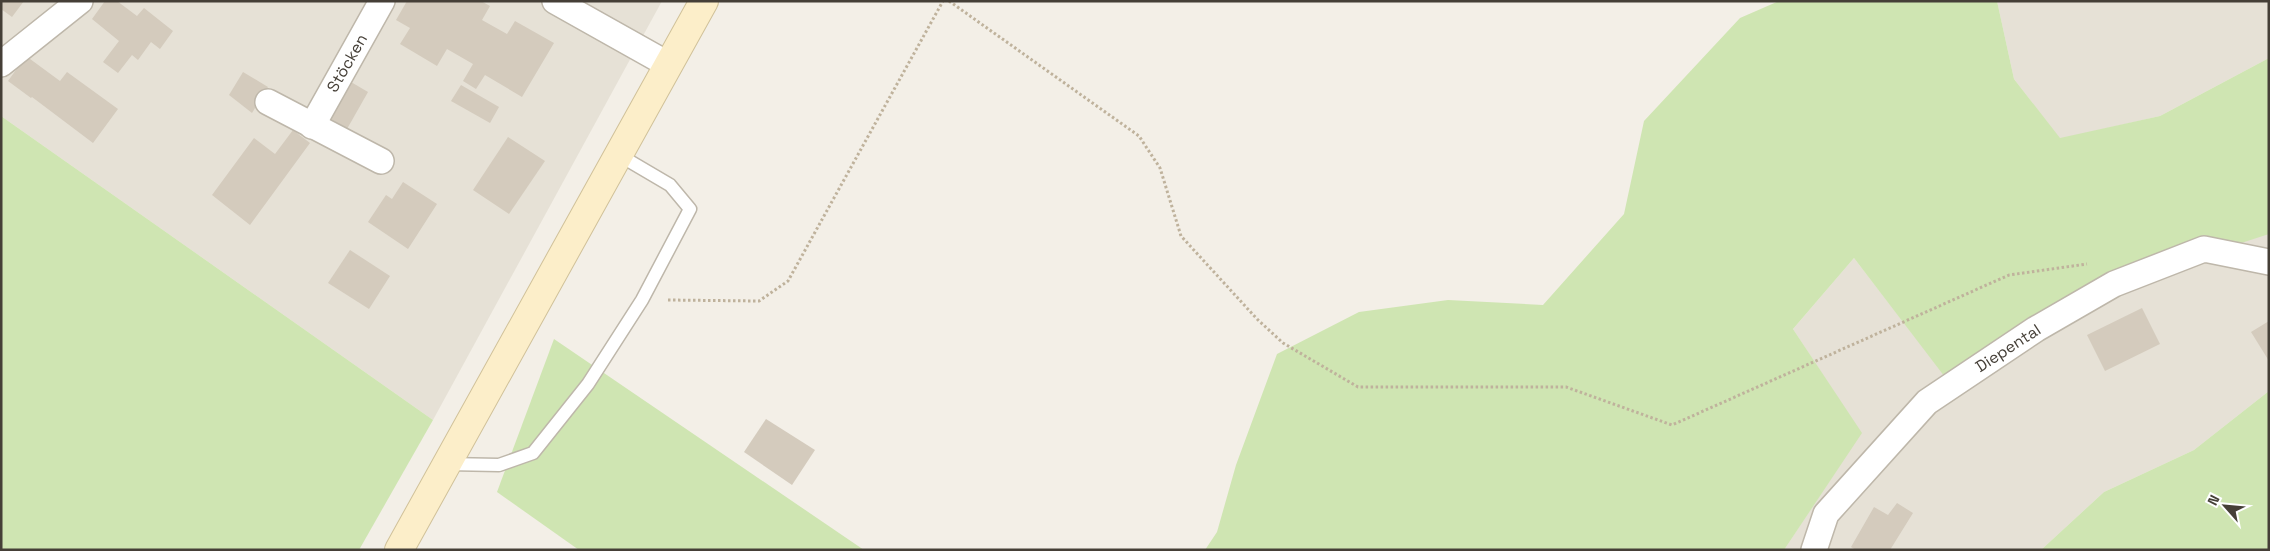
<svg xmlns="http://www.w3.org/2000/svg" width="2270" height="551" font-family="'Space Grotesk',sans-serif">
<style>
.residential{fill:#e6e1d6}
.green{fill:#cfe5b2}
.building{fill:#d4cbbd}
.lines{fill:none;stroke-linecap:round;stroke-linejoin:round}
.service-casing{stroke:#beb7aa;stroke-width:15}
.minor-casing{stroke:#beb7aa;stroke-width:28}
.secondary-casing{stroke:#d0c199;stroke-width:30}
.path{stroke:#bfb29c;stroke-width:3;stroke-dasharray:2.5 2.5;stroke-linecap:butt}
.service{stroke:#fff;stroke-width:12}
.minor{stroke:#fff;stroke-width:25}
.secondary{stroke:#fceec9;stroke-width:28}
.labels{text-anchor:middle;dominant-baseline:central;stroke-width:5;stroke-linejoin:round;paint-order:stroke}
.street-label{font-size:16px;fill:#453f37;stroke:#fff}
</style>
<rect width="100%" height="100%" fill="#f3efe7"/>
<g class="residential">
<polygon points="1,1 662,1 433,420 1,116"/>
<polygon points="1997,1 2269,1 2269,58 2160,116 2060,139 2014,79"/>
<polygon points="2268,233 2269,391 2194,450 2104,492 2041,550 1784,550 1861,433 1793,329 1854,258 1952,385 2037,314 2143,269 2195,258"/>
</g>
<g class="green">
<polygon points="1779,1 1997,1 2014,79 2060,138 2160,116 2269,58 2269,234 2195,258 2143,269 2037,314 1951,385 1854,258 1793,329 1862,433 1784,550 1205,550 1217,532 1236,465 1277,354 1359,312 1448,300 1543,305 1624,214 1644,121 1740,18"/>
<polygon points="1,116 433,420 359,550 1,550"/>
<polygon points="554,339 864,550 579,550 497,492"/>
<polygon points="2269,391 2269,550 2041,550 2104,492 2194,450"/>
</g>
<g class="building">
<polygon points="1,1 24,1 12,17 1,9"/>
<polygon points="105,1 117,1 137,16 144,8 173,31 160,49 151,42 138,60 132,55 118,73 103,62 119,41 92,19"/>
<polygon points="407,1 481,1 490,6 482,20 507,34 515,21 554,43 522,97 485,75 476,89 463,81 473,64 447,49 437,66 400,44 410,28 396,20"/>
<polygon points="26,56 60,81 67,72 118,109 93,143 32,97 31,98 8,81"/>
<polygon points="243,72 268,87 252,113 229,95"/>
<polygon points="351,82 368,92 347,129 330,120"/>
<polygon points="461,85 499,107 490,123 451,101"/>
<polygon points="293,130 310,143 250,225 212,195 254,138 275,154"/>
<polygon points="508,137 545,161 509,214 473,190"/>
<polygon points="403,182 437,204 408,249 368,222 386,195 392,199"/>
<polygon points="350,250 390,276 369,309 328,283"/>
<polygon points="2142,308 2160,344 2105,371 2087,335"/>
<polygon points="2269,321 2269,361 2251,332"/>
<polygon points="766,419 815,450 792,485 744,452"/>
<polygon points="1897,503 1913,513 1890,550 1856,550 1851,547 1874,507 1888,515"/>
</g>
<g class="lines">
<defs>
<polyline id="service" points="447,464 499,465 533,453 588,384 642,300 690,209 670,185 619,155"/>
<g id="minor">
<polyline points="555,1 669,65"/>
<polyline points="1,64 80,1"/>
<polyline points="268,102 381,161"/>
<polyline points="312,126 382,1"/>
<polyline points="1814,550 1826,514 1927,402 2036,329 2114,284 2204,249 2269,262"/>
</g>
<polyline id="secondary" points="399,550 704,1"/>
</defs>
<use href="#service" class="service-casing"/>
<use href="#minor" class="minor-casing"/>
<use href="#secondary" class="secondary-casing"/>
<g class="path">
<polyline points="949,1 1139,136 1160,168 1181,236 1257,319 1283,343 1358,387 1566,387 1672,425 2009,275 2087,264"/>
<polyline points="668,300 759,301 788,281 943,1"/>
</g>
<use href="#service" class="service"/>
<use href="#minor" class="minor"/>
<use href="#secondary" class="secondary"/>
</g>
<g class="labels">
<g class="street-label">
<text transform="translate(347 63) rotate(-60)">Stöcken</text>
<text transform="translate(2008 348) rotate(-33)">Diepental</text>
</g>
</g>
<rect width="2270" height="551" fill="none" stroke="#453f37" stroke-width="5"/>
<g transform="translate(2225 506) rotate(297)" stroke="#ffffff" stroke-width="4" paint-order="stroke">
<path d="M0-4L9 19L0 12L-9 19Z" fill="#453f37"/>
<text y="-8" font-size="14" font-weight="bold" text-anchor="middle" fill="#453f37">N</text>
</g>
</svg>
